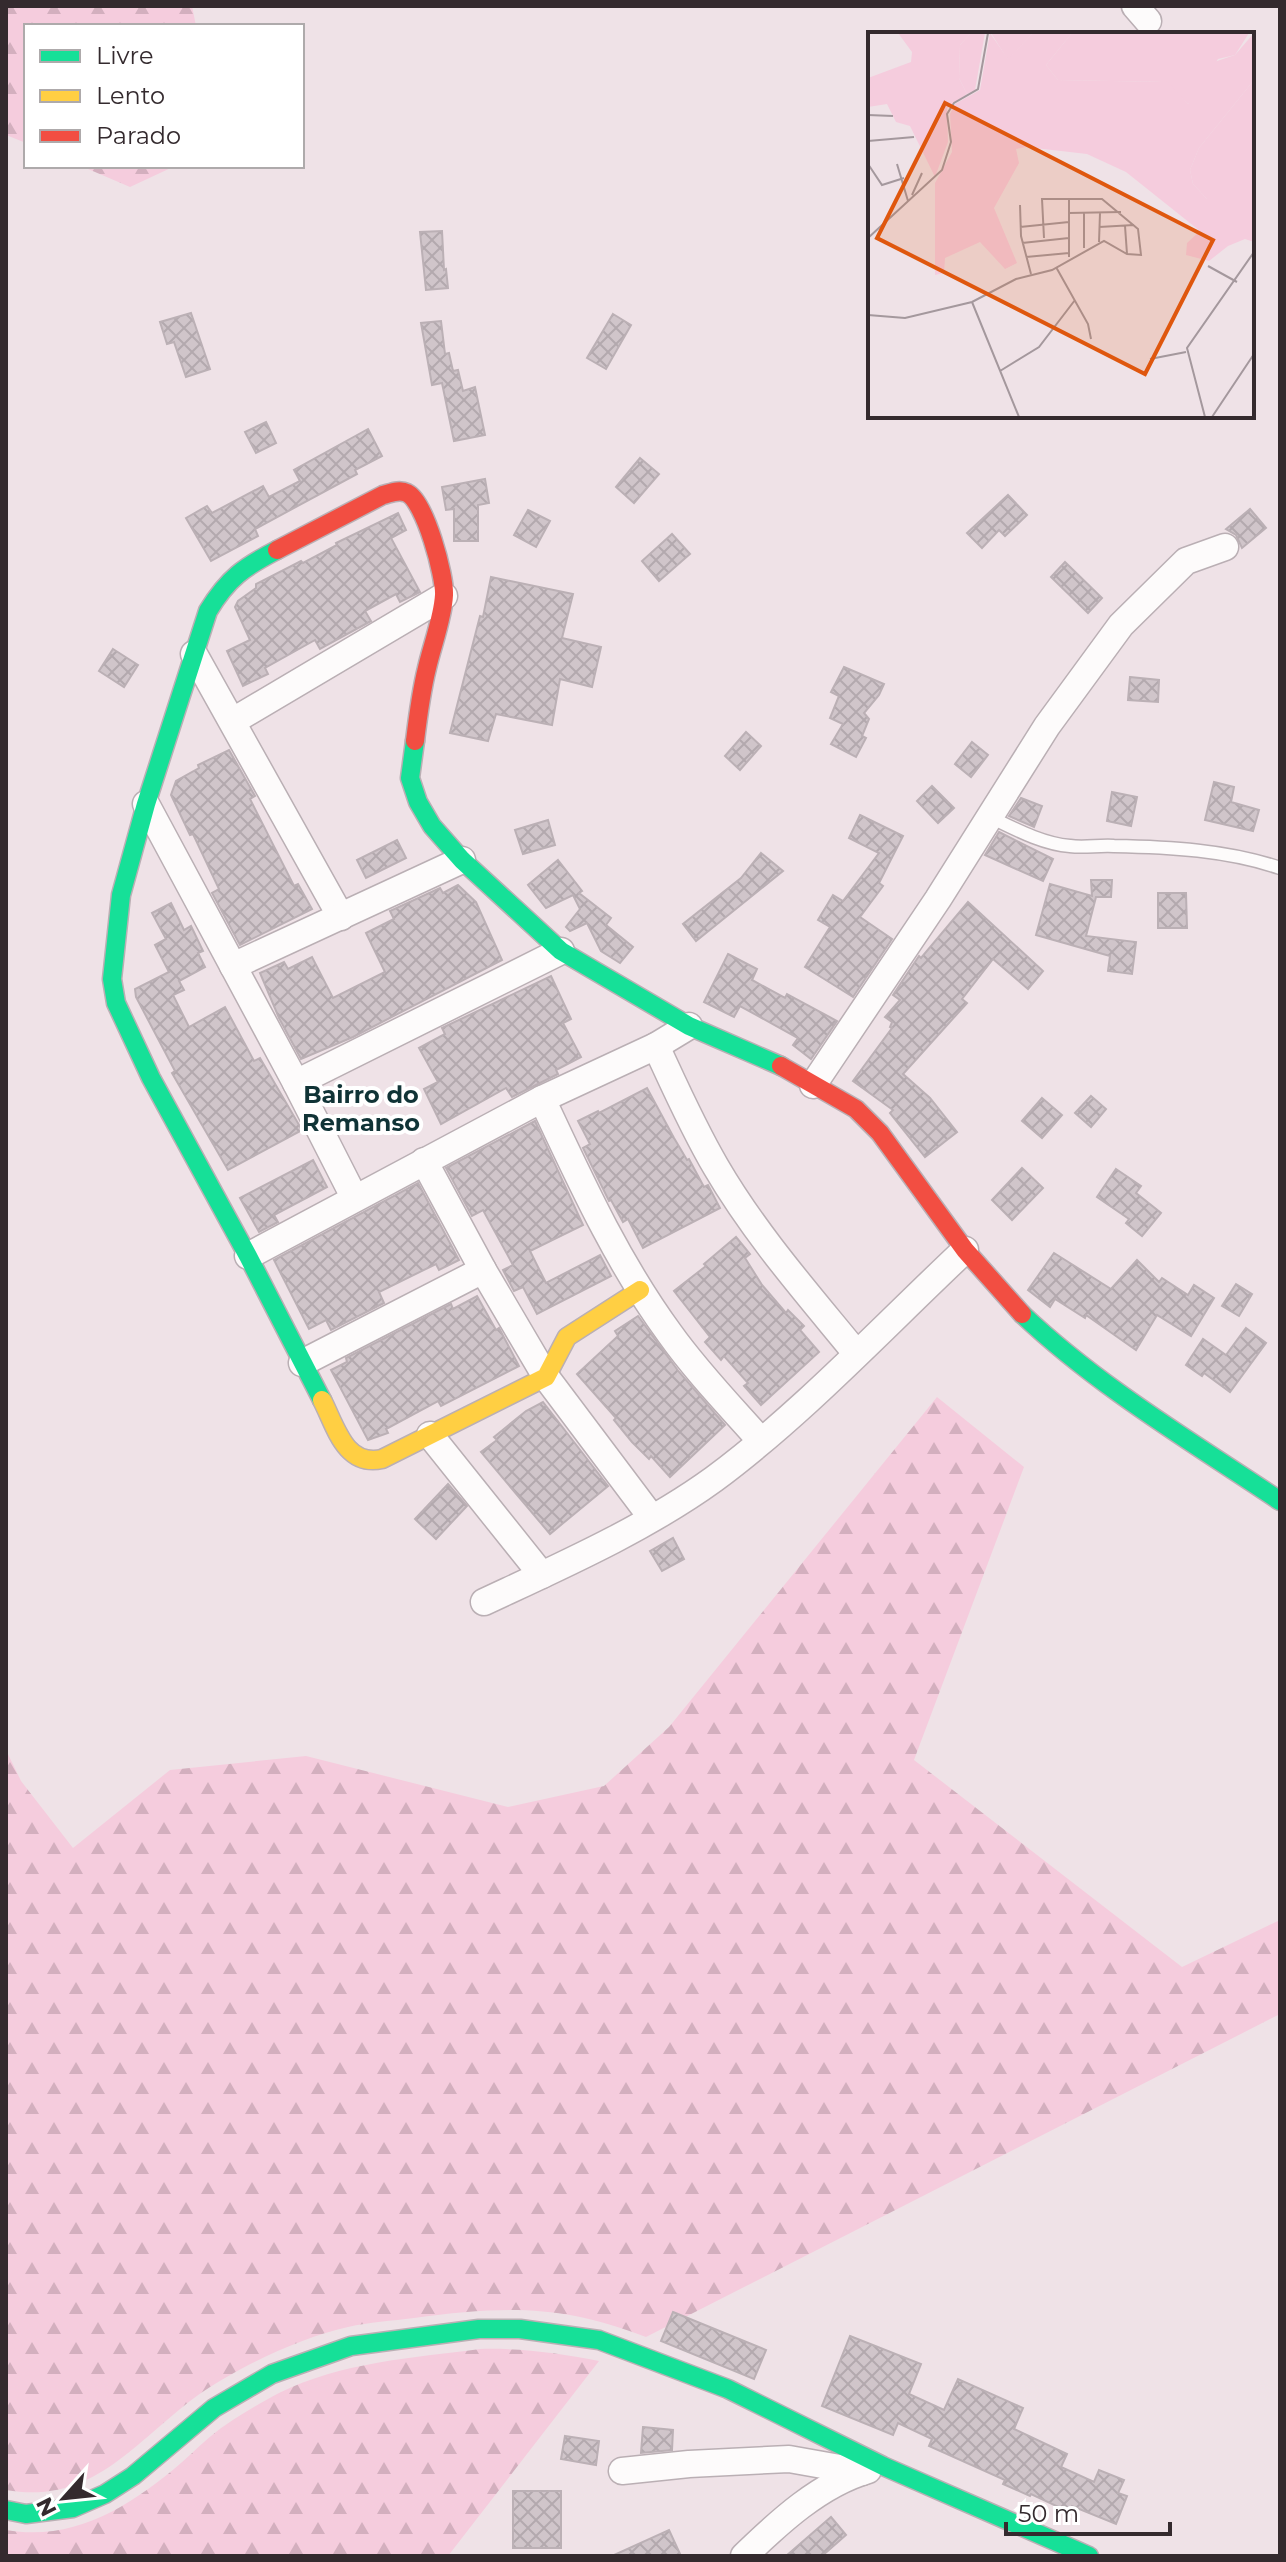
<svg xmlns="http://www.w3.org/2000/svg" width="1286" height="2562" font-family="Montserrat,sans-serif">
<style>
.forest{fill:url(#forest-firs)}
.building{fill:url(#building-cross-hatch);stroke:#bbb0b5;stroke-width:2}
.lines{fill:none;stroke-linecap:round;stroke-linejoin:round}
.lane-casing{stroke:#baafb4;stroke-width:15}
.street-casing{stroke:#baafb4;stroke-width:29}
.fast-casing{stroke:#baafb4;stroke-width:21}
.slow-casing{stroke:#baafb4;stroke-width:21}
.jam-casing{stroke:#baafb4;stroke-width:21}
.lane{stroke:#fdfbfb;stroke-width:12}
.street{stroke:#fdfbfb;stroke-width:26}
.fast{stroke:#16e098;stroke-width:18}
.slow{stroke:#ffcf43;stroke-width:18}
.jam{stroke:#f24e42;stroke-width:18}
.labels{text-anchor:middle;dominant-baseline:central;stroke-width:8;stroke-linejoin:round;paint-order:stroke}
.neighbourhood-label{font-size:24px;font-weight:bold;fill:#103336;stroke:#fff}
.inset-road{fill:none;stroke:#a4989d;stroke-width:2}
.view{fill:#df570e;fill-opacity:0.15;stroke:#df570e;stroke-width:4}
.inset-edge{fill:none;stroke:#342a2e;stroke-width:4}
</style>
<defs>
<pattern id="forest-firs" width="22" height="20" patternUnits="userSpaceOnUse" patternTransform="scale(2)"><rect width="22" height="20" fill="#f5ccdd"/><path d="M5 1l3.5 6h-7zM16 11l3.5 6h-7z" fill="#d3afbe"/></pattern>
<pattern id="building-cross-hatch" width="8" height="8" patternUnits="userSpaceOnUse" patternTransform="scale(2)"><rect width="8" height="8" fill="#d0c5ca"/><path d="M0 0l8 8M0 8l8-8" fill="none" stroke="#b3a9ae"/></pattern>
</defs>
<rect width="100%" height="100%" fill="#efe2e7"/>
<g class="forest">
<polygon points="6,6 192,6 196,26 26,26 26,143 6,135"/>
<polygon points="81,166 175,166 130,187"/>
<path d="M937 1397 1024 1467 914 1760 1182 1967 1280 1920V2014L646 2337C561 2304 503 2306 414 2318 392 2321 369 2322 348 2327 302 2337 243 2365 204 2391 138 2436 97 2506 6 2490V1750L21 1781 73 1848 170 1770 306 1756 508 1807 604 1786 669 1727Z"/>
<path d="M480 2349C521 2348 559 2353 599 2361L448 2556H6V2530C74 2542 131 2506 181 2463 196 2450 210 2435 227 2424 243 2413 262 2402 279 2393 342 2362 412 2358 480 2349Z"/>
</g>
<g class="building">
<polygon points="442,231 444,270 446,269 448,288 426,290 420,232"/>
<polygon points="191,313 210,369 186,377 174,342 167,344 160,322"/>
<polygon points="613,314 631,325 606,369 587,358"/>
<polygon points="441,321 445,354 449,353 453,371 458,370 463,391 475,387 485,435 454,441 442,383 432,385 421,323"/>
<polygon points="266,422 276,443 256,453 245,432"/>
<polygon points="368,429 382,456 355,470 357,474 255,529 258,536 211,561 186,518 207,506 212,513 263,486 269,497 300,481 294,470"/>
<polygon points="640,458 659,474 634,503 616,487"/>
<polygon points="485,479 489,503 478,505 478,541 454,541 454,509 446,510 442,487"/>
<polygon points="1008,495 1027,515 1005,536 999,530 982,548 967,533"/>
<polygon points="1250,509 1266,528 1242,548 1236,535 1226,529"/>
<polygon points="528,510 550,521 536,547 514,535"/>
<polygon points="398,513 406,530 391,538 420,592 400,602 396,594 365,611 371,621 320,649 315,640 265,668 268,674 243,686 227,651 250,640 235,607 238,601 256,588 256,584 301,561 303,563 337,545 336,543"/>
<polygon points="672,534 690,554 659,581 642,561"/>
<polygon points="1065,562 1102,598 1088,613 1051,577"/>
<polygon points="491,577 573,594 562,638 601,647 592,687 560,679 552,725 496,714 488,741 450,733 480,616 483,617"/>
<polygon points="113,649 138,665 124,687 99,671"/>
<polygon points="844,667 884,684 879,695 864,713 869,719 862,736 866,738 856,757 831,744 843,724 830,718 839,696 831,692"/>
<polygon points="1130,677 1159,680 1158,702 1128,700"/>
<polygon points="746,732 761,746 740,770 725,756"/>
<polygon points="972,742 988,755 971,777 955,764"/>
<polygon points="229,750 255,796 250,799 294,886 298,884 312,909 240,945 212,893 219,889 193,834 190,835 171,795 176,781 199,768 198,765"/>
<polygon points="1214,782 1234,787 1231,802 1259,810 1253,831 1205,820"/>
<polygon points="932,786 954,808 938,823 917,801"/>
<polygon points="1112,792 1137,797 1131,826 1107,821"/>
<polygon points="1021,798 1042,806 1034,827 1009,816"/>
<polygon points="860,815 903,836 879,883 883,886 860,917 892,939 853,997 805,967 830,927 818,920 833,895 843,901 879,853 849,838"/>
<polygon points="548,820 555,845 523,854 515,830"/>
<polygon points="999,832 1053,859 1043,881 985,855"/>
<polygon points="397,840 406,858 366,878 357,860"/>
<polygon points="761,853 783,871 696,941 683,924 741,878"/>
<polygon points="558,860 582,891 579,893 611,918 606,925 633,947 620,963 601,951 587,923 570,931 566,927 580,909 573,895 546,908 528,885"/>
<polygon points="1091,880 1112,880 1111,897 1096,897 1086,936 1136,942 1132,974 1108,971 1110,956 1036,935 1050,884 1092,896"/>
<polygon points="458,885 476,902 502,960 353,1037 301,1059 279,1018 260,973 284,962 288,969 312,957 333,998 385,972 366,933 394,919 390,911 440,888 443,893"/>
<polygon points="1158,893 1186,893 1187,928 1158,928"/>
<polygon points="968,902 1043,971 1028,989 993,959 962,999 967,1003 903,1074 930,1098 957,1132 925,1157 890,1113 893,1110 853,1081 892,1028 890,1027 892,1022 885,1017 900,1000 893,995 919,956 921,958"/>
<polygon points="171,903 184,930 191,926 203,951 198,953 205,967 179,981 184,990 173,995 189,1027 225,1007 254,1061 260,1058 302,1130 228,1170 172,1073 175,1071 136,997 135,989 169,972 155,945 166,939 152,913"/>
<polygon points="728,954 757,969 752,980 785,998 787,994 837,1021 811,1059 793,1045 798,1038 740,1006 734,1017 704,1002"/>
<polygon points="551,976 571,1019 563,1023 581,1057 556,1070 558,1074 512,1097 506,1088 441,1124 424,1089 438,1082 419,1048 445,1034 442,1028"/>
<polygon points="647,1088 674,1138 687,1160 689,1159 704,1187 708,1185 720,1208 643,1248 628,1219 623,1222 611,1200 609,1201 583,1148 590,1144 578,1121 598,1111 599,1113"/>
<polygon points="1091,1096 1106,1109 1091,1127 1075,1113"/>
<polygon points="1042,1098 1062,1115 1042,1138 1022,1121"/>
<polygon points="535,1121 583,1225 530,1251 546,1283 600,1255 611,1276 537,1314 523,1287 514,1291 503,1270 513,1265 483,1210 472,1216 446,1168"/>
<polygon points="313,1160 327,1187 274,1215 278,1222 259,1232 240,1198"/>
<polygon points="1022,1168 1043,1188 1012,1220 992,1200"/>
<polygon points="1116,1169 1141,1186 1136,1193 1161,1213 1142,1236 1126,1223 1129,1219 1097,1197"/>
<polygon points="418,1183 459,1260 439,1270 436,1264 379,1292 384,1303 331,1330 326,1320 309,1329 274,1260"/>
<polygon points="736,1237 750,1254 745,1258 762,1285 786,1313 788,1310 804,1326 800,1330 819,1352 761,1405 744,1386 748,1383 724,1356 721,1360 705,1342 710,1337 674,1291 706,1266 704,1264"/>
<polygon points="1054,1253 1111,1289 1137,1260 1159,1282 1162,1278 1188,1295 1194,1285 1214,1298 1191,1336 1157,1315 1136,1350 1086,1315 1085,1318 1055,1299 1050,1307 1028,1290"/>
<polygon points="1236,1284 1252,1294 1239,1316 1222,1306"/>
<polygon points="477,1296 496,1330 499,1328 519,1366 441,1406 438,1401 386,1429 388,1433 368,1440 331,1370 347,1362 346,1358 451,1304 453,1309"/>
<polygon points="638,1316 679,1372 725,1425 670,1477 651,1456 649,1459 632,1442 614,1420 616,1418 577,1374 618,1336 615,1331"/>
<polygon points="1246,1328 1266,1343 1230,1392 1204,1373 1202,1376 1186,1365 1203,1339 1226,1355"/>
<polygon points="543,1402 608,1486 550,1534 481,1452 497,1440 494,1437 526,1411"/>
<polygon points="448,1484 467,1506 436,1539 415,1519"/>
<polygon points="673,1538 684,1559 662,1571 650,1551"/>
<polygon points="673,2312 766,2350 754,2379 661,2341"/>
<polygon points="850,2336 921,2364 909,2394 944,2410 958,2379 1023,2408 1014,2429 1067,2454 1061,2467 1094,2482 1099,2470 1124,2480 1118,2493 1127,2496 1116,2524 1072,2506 1069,2512 1031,2494 1030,2496 1003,2484 1005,2480 929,2446 932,2439 898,2423 893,2435 822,2406"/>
<polygon points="643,2427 673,2430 672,2450 641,2453"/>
<polygon points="565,2436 599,2441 596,2465 561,2459"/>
<rect x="513" y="2491" width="48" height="57"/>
<polygon points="831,2517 846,2535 822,2556 786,2556"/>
<polygon points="669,2530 681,2556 612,2556"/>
</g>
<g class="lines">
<defs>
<path id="lane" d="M988 816C1013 828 1042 844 1070 846 1084 848 1099 845 1114 846 1169 847 1227 850 1280 868"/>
<g id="street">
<polyline points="1135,6 1148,21"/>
<polyline points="194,654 341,917"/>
<polyline points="233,721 444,596"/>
<polyline points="146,804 296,1083 354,1197"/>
<polyline points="233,966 462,860"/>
<path d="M656 1046C675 1087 693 1128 716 1167 755 1234 807 1293 856 1353"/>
<polyline points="296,1083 561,951"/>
<polyline points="813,1085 938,899 1047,726 1121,625 1186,561 1225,547"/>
<path d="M542 1099C580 1180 617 1262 670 1334 697 1372 730 1406 761 1441"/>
<polyline points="424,1161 483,1270 546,1377 652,1518"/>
<polyline points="248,1256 542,1099 656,1046 689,1026"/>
<polyline points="302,1363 483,1270"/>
<polyline points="430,1435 542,1575"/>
<path d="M484 1602C561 1566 645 1529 714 1479 803 1413 883 1327 965 1250"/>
<polyline points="622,2471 689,2464 789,2459 862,2472"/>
<path d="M744 2556C779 2522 820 2484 868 2470"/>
</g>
<g id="fast">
<path d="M277 550C244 567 228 578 208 611L146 804 121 895 112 979 116 1003 151 1078 248 1256 322 1400"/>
<polyline points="415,741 410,778 418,802 432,826 462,860 561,951 689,1026 781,1066"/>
<path d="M1022 1314C1099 1387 1192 1442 1280 1501"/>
<polyline points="6,2510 26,2514 73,2508 105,2494 133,2476 214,2408 272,2374 351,2346 479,2329 520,2329 599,2340 728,2389 883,2466 1089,2556"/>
</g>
<path id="slow" d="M322 1400C336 1427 345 1467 382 1459L546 1377 567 1337 640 1290"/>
<g id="jam">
<path d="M277 550 383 495C391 493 399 489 407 493 425 501 445 576 444 595 443 617 432 646 427 668 421 692 418 716 415 741"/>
<polyline points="781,1066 856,1109 880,1133 965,1250 1022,1314"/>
</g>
</defs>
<use href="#lane" class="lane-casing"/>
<use href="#street" class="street-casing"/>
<use href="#fast" class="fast-casing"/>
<use href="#slow" class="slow-casing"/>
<use href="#jam" class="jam-casing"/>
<use href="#lane" class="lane"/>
<use href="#street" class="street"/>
<use href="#fast" class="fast"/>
<use href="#slow" class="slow"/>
<use href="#jam" class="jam"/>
</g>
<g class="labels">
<g class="neighbourhood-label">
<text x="361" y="1094">Bairro do<tspan x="361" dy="28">Remanso</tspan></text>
</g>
</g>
<g transform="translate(868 32)">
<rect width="386" height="386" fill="#efe2e7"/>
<path d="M103 1H117L107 58 99 62 91 46 92 13ZM123 1H165L140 28ZM204 1H381L367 23 350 27 320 72 297 50 190 48 178 33ZM386 48V167H339L325 152 322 138 331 116Z" fill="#f5ccdd"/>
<path d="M30 1H103L92 13 91 46 99 62 79 76 80 110 67 145 42 94 28 90 19 72 0 75V46L43 30 44 20ZM122 1 140 27 165 1H204L178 33 190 48 300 50 320 72 340 32 367 23 386 1V48L331 116 322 138 325 152 339 167H386V210L377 207 360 214 341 229 318 223 319 211 332 199 258 140 219 122 158 115 148 117 151 131 126 176 149 231 137 237 112 210 77 226 76 241 67 243V151L84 120 82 82 87 72 112 58Z" fill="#f5ccdd"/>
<path class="inset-road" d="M0 83 25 84M0 109 46 105M0 132 14 153 36 146M29 132 40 169M44 163 54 141M201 167V225M152 173 153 204 163 242M201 181 253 180M257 194 259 222M152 195 201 190M231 195 266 193M0 206 74 138 83 110 79 82 86 71 110 57 120 1M231 210 232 181M154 211 201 206M216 216V181M158 225 201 221M340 234 369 250M188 235 220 292 223 307M104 270 151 385M0 283 37 286 104 270 148 247 184 238 236 209 259 222 273 223 270 197 234 167H174L176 206M282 327 318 320M132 339 171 315 207 268M337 385 319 316 386 220M344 385 386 322"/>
<path class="view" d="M77 71 345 208 277 342 9 206Z"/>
<rect width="386" height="386" class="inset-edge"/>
</g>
<rect width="1286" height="2562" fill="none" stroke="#342a2e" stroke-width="16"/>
<rect x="24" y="24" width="280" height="144" fill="#ffffff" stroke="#aeaaab" stroke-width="2"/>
<rect x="40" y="50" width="40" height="12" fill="#16e098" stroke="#aeaaab" stroke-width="2"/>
<text x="96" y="64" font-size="24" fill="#342a2e">Livre</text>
<rect x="40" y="90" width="40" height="12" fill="#ffcf43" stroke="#aeaaab" stroke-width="2"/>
<text x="96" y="104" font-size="24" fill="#342a2e">Lento</text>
<rect x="40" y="130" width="40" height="12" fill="#f24e42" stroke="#aeaaab" stroke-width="2"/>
<text x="96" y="144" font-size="24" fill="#342a2e">Parado</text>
<g transform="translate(64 2498) rotate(243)" stroke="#ffffff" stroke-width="6" paint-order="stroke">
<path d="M0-6L14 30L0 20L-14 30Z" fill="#342a2e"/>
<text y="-12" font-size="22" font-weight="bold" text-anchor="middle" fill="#342a2e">N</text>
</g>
<path d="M1006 2522v12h164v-12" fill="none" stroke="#342a2e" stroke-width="4"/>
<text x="1018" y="2522" font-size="24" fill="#342a2e" stroke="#ffffff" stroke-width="6" paint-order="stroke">50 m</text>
</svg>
